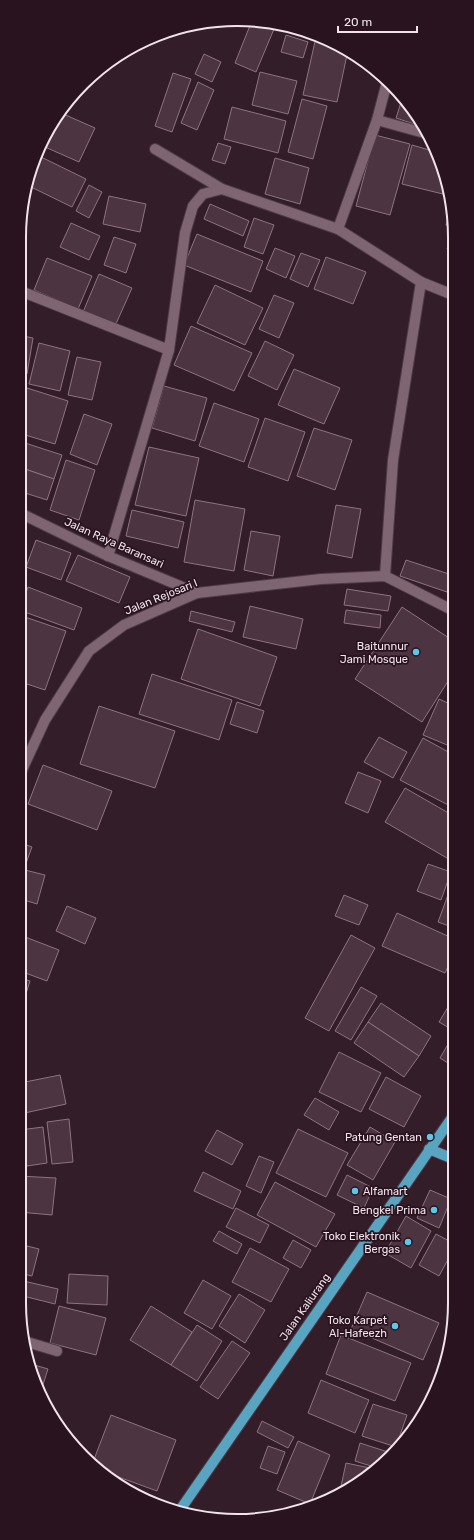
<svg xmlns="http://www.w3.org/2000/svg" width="474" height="1540" font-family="Rubik,sans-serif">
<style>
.building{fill:#4c3440;stroke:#8e7381}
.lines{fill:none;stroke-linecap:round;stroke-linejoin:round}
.minor-casing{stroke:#4d3b45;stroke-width:12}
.major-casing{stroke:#4d3b45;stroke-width:12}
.minor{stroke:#7f6572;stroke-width:10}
.major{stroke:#59a5c1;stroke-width:10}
.poi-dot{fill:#5cc7e7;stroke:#28131f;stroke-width:1.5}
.labels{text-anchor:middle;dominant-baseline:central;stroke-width:3.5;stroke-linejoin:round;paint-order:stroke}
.street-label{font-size:11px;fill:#f2e3eb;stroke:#28131f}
.poi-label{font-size:11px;fill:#f2e3eb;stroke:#28131f;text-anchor:end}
.rim{fill:none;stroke:#f2e3eb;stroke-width:2}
</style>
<rect width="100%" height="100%" fill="#321d28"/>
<g class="building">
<polygon points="251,23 260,23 274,29 256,72 235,63"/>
<polygon points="286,35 308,42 303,58 281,52"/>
<polygon points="316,37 348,50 337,102 303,95"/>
<polygon points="204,54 221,62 212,82 195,74"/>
<polygon points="260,72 297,81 288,114 252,105"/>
<polygon points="173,73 191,79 172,132 155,126"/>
<polygon points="198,82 214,90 197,130 181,123"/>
<polygon points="403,96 423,127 396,118"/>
<polygon points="302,99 327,106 313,159 288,152"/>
<polygon points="232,107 286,121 278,153 224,139"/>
<polygon points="61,113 95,128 79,162 45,147"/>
<polygon points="375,135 410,144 390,215 356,206"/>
<polygon points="218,143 231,147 225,164 212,160"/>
<polygon points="412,145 436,152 448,192 447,195 402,184"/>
<polygon points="41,157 86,179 72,207 27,185"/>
<polygon points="275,158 309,168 300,204 265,194"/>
<polygon points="89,185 102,192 89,218 76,211"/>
<polygon points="109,196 146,204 140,232 103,224"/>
<polygon points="210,204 249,221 243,236 204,219"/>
<polygon points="452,204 453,209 453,227 446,225"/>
<polygon points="254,218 274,225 263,254 244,247"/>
<polygon points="71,223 100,236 89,260 60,247"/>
<polygon points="453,232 453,251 447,249"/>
<polygon points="197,234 263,261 251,292 184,265"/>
<polygon points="114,237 136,244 126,273 104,265"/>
<polygon points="275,248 295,256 286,278 266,269"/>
<polygon points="301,253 320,260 308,287 290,279"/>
<polygon points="326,257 366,272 353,304 314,289"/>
<polygon points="47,258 92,276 78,309 34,290"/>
<polygon points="99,274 132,288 115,326 83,312"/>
<polygon points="215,285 263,308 245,345 197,323"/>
<polygon points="274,295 294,303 279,338 259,329"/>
<polygon points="191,326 252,353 234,391 174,365"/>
<polygon points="23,336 33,338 27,374 23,373"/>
<polygon points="265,341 294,355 277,390 248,376"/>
<polygon points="39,343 70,351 60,391 29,384"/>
<polygon points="77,357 101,362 92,400 68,395"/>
<polygon points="294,369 340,388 324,424 278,405"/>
<polygon points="164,386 207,398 195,441 152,428"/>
<polygon points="27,388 68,401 55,444 22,434 22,402"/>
<polygon points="214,403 259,419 244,462 199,446"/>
<polygon points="84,414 112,424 97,465 70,454"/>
<polygon points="265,418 305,432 288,481 248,467"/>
<polygon points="314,428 352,440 335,490 297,476"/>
<polygon points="22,442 62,455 54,479 22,468"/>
<polygon points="149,447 199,458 186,516 135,505"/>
<polygon points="66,460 95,470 79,520 50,510"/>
<polygon points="22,468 54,479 47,500 22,492"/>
<polygon points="195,500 245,509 234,571 184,562"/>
<polygon points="336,505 361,509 352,558 327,553"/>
<polygon points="132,510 184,522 178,548 126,536"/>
<polygon points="251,531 280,536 273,576 244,570"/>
<polygon points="36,540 71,553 61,580 26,567"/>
<polygon points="78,555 130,577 119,603 66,581"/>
<polygon points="406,560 452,575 447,592 400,576"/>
<polygon points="28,587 82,608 74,630 22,611 22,604"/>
<polygon points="347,589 391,596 388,611 344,605"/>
<polygon points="250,606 303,619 296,649 243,637"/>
<polygon points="402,607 452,640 452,675 422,722 355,679"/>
<polygon points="346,610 381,615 380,628 344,623"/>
<polygon points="191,611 235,622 232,632 189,621"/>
<polygon points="22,616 66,631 45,690 21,682"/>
<polygon points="198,629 277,657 260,706 181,679"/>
<polygon points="152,674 232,700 219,740 139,714"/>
<polygon points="439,699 452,705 452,747 423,735"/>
<polygon points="237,702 264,711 257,733 230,724"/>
<polygon points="99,706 175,731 155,788 80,764"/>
<polygon points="379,737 407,752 393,778 364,762"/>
<polygon points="423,738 452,754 452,807 400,780"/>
<polygon points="43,765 112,791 97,830 28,804"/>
<polygon points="358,772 381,781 368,813 345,803"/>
<polygon points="405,788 452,815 452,861 385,822"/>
<polygon points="21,843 32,847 25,866 21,865"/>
<polygon points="428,864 451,872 441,900 417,891"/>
<polygon points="21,869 45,875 37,904 21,899"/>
<polygon points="452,884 452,927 438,922"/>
<polygon points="344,895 368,905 359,925 335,916"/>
<polygon points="67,906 96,918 85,944 56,931"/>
<polygon points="397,913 452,938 452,958 445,973 382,946"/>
<polygon points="20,935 59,950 47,981 20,971"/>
<polygon points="351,935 375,948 329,1031 305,1018"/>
<polygon points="20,978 30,981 23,1003 20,1002"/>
<polygon points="361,987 377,996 351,1040 335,1031"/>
<polygon points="451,1002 451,1029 439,1022"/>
<polygon points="381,1003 431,1036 419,1056 368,1022"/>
<polygon points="368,1022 419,1056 404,1077 354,1043"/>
<polygon points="451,1039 451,1065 440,1058"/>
<polygon points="339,1052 381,1073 361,1112 319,1092"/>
<polygon points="60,1075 66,1104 20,1114 20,1083"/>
<polygon points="386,1077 421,1096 404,1127 369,1109"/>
<polygon points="315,1098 339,1112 329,1130 304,1115"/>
<polygon points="69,1119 73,1162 52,1164 47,1122"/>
<polygon points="43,1127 47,1163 20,1167 20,1130"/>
<polygon points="370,1127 395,1142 373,1180 347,1165"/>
<polygon points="298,1129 348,1153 326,1197 276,1173"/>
<polygon points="217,1130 243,1144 232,1165 205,1151"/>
<polygon points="259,1156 274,1162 261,1193 246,1186"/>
<polygon points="203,1172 241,1191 233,1209 194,1191"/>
<polygon points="347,1175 373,1188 364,1208 337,1195"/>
<polygon points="19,1176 56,1178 52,1215 19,1212"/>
<polygon points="275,1182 335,1214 316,1247 257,1215"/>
<polygon points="430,1190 451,1199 439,1228 417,1218"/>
<polygon points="236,1208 269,1225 260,1243 226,1227"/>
<polygon points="406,1216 431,1231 411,1268 385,1253"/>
<polygon points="219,1231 242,1244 237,1254 213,1241"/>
<polygon points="436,1234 451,1242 451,1254 439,1276 419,1265"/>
<polygon points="293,1240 311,1250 301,1268 283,1258"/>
<polygon points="19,1244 39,1249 32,1276 19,1273"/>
<polygon points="250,1248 289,1269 271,1302 232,1282"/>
<polygon points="69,1274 108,1276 107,1305 67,1303"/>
<polygon points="19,1280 58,1289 55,1304 19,1295"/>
<polygon points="203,1280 231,1296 212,1329 184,1313"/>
<polygon points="367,1292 439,1323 423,1360 351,1329"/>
<polygon points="239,1294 265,1310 245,1343 219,1326"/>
<polygon points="59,1306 106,1318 96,1355 50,1343"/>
<polygon points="151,1306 192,1332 171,1365 130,1340"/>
<polygon points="197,1325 222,1341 197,1381 171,1365"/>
<polygon points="341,1335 411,1363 395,1401 326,1374"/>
<polygon points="232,1341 250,1353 218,1399 200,1387"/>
<polygon points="31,1364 48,1369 40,1394 36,1386"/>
<polygon points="321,1380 369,1400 355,1433 308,1413"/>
<polygon points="373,1404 407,1415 396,1447 362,1436"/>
<polygon points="111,1415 176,1440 157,1491 105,1472 93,1462"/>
<polygon points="262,1421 294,1437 288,1448 257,1432"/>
<polygon points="298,1441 330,1455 310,1504 277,1490"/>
<polygon points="360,1443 391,1453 377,1468 355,1461"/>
<polygon points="268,1446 285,1452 277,1474 260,1468"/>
<polygon points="346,1463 370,1468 369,1477 340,1491"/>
</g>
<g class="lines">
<defs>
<g id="minor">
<polyline points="377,120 428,134"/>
<polyline points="155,149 222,189"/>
<polyline points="338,229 421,282 393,460 385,576"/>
<polyline points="421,282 453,295"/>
<polyline points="23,292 169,350"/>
<polyline points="22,514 108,556 197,593"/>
<polyline points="108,556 169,350 185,233 193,206 203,194 222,189 338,229 377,120 387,82"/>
<polyline points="21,772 45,720 89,651 124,625 197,593 321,579 385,576 452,610"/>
<polyline points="27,1342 57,1351"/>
</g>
<g id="major">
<polyline points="429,1149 451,1158"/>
<polyline points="180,1510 451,1119"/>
</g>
</defs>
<use href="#minor" class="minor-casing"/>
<use href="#major" class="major-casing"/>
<use href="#minor" class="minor"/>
<use href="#major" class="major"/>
</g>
<g class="poi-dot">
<circle cx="416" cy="652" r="4"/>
<circle cx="430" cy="1137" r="4"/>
<circle cx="355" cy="1191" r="4"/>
<circle cx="434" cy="1210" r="4"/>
<circle cx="408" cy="1242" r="4"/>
<circle cx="395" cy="1326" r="4"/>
</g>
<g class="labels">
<g class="street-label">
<text transform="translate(114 543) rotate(24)">Jalan Raya Baransari</text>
<text transform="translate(161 597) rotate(-22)">Jalan Rejosari I</text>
<text transform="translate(305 1307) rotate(-55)">Jalan Kaliurang</text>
</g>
<g class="poi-label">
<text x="408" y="646">Baitunnur<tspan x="408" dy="13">Jami Mosque</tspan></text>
<text x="422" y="1137">Patung Gentan</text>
<text x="363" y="1191" text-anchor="start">Alfamart</text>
<text x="426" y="1210">Bengkel Prima</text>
<text x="400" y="1236">Toko Elektronik<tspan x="400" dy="13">Bergas</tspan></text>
<text x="387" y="1320">Toko Karpet<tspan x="387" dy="13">Al-Hafeezh</tspan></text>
</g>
</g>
<path d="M0 0H474V1540H0ZM237 26H237A211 211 0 0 1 448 237V1303A211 211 0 0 1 237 1514H237A211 211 0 0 1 26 1303V237A211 211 0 0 1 237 26Z" fill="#28131f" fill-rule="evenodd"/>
<path class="rim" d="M237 26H237A211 211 0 0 1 448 237V1303A211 211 0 0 1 237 1514H237A211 211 0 0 1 26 1303V237A211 211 0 0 1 237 26Z"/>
<path d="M338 26v6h79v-6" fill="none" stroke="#f2e3eb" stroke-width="2"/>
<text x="344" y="26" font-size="12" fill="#f2e3eb" stroke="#28131f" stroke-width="3" paint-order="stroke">20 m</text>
</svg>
